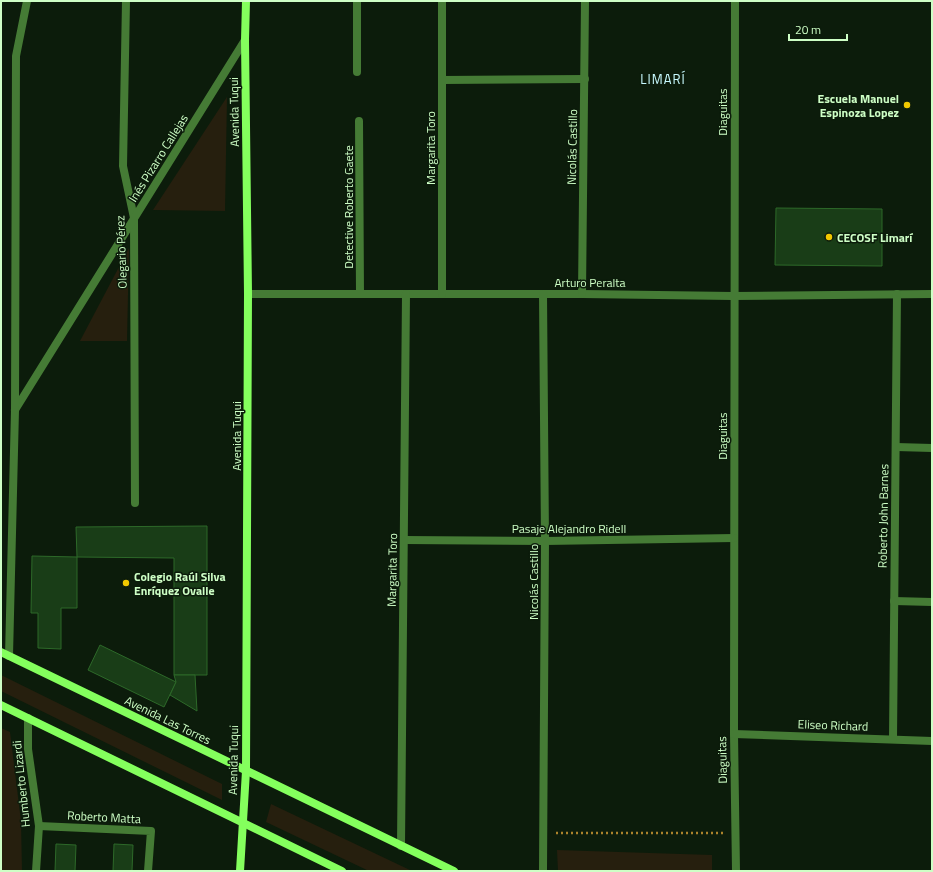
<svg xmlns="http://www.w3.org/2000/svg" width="933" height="872" font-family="'Titillium Web',sans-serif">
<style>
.green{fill:#261f0e}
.building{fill:#193d17;stroke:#2d6929}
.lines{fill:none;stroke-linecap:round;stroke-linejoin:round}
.path{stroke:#ad832b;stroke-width:2.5;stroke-dasharray:2 3;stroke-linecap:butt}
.street{stroke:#457b35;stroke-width:8}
.secondary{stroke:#84ff5d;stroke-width:8}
.poi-dot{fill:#f1c800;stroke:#0c1c0b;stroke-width:1.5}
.labels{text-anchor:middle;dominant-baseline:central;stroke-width:3;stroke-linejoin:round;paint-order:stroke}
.poi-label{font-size:12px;font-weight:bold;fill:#ceffc6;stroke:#0c1c0b;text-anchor:start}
.street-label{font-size:12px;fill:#ceffc6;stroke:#0c1c0b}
.neighbourhood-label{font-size:13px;letter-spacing:1px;fill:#c8faff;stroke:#0c1c0b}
</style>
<rect width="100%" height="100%" fill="#0c1c0b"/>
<g class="green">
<polygon points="227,97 225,211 153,210"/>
<polygon points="129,248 127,341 80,341"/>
<polygon points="1,675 222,784 222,800 1,691"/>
<polygon points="1,728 10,732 21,821 22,871 1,871"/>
<polygon points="271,804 412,871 369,871 266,822"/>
<polygon points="557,850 712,855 712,871 558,871"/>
</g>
<g class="building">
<polygon points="776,208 882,209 882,266 775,265"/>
<polygon points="207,526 207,675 174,675 174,558 77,557 76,527"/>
<polygon points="32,556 77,557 77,608 61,608 61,649 38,648 38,613 31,613"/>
<polygon points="100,645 176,682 164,707 88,670"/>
<polygon points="174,675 195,675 197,711 170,695 176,682"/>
<polygon points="56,844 76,845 75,871 55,871"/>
<polygon points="114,844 133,845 132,871 113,871"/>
</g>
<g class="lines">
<polyline class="path" points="556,833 723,833"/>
<g class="street">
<polyline points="126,1 123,166 134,218 135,503"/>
<polyline points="735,1 734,734 736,871"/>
<polyline points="357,72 357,1"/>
<polyline points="442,80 585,79"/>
<polyline points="359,121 360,294"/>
<polyline points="248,294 582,294 733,296 932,294"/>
<polyline points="442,294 442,1"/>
<polyline points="543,294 545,541 543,871"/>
<polyline points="582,294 585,1"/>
<polyline points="15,410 245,40"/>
<polyline points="896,447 932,448"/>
<polyline points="404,540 545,541 734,538"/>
<polyline points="894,601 932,602"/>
<polyline points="9,656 15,410 16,56 27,1"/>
<polyline points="28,718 28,749 39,826 36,871"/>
<polyline points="734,734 932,741"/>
<polyline points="893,739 897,294"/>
<polyline points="39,826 151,831 148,871"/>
<polyline points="401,846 406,294"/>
</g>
<g class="secondary">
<polyline points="1,652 454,871"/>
<polyline points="1,705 342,871"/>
<polyline points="240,871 246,771 248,294 245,40 246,1"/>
</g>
</g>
<g class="poi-dot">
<circle cx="907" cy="105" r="4"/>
<circle cx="829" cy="237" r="4"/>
<circle cx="126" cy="583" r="4"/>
</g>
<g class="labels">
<g class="poi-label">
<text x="899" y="98" text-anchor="end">Escuela Manuel<tspan x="899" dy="14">Espinoza Lopez</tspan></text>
<text x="837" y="237">CECOSF Limarí</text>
<text x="134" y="576">Colegio Raúl Silva<tspan x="134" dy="14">Enríquez Ovalle</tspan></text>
</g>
<g class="street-label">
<text transform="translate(234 112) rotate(-91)">Avenida Tuqui</text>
<text transform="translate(722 112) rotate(-90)">Diaguitas</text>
<text transform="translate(572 147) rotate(-89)">Nicolás Castillo</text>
<text transform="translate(430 148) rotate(-90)">Margarita Toro</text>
<text transform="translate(158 158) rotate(-58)">Inés Pizarro Callejas</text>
<text transform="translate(348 207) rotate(-90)">Detective Roberto Gaete</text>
<text transform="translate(121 252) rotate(-92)">Olegario Pérez</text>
<text x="590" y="282">Arturo Peralta</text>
<text transform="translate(236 436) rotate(-90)">Avenida Tuqui</text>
<text transform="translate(722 436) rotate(-90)">Diaguitas</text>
<text transform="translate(883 516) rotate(-89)">Roberto John Barnes</text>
<text x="569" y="528">Pasaje Alejandro Ridell</text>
<text transform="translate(392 570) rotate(-89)">Margarita Toro</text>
<text transform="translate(533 582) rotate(-90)">Nicolás Castillo</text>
<text transform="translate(168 720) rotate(26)">Avenida Las Torres</text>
<text transform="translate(833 725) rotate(2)">Eliseo Richard</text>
<text transform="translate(233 760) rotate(-89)">Avenida Tuqui</text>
<text transform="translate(722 760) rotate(-91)">Diaguitas</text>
<text transform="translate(21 784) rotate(-96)">Humberto Lizardi</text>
<text transform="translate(104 817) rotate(3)">Roberto Matta</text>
</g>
<g class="neighbourhood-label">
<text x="663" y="79">LIMARÍ</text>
</g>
</g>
<rect width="933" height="872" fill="none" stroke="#ceffc6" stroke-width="4"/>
<path d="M789 34v6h58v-6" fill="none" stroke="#ceffc6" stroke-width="2"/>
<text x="795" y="34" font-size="12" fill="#ceffc6" stroke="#0c1c0b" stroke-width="3" paint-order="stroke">20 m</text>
</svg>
